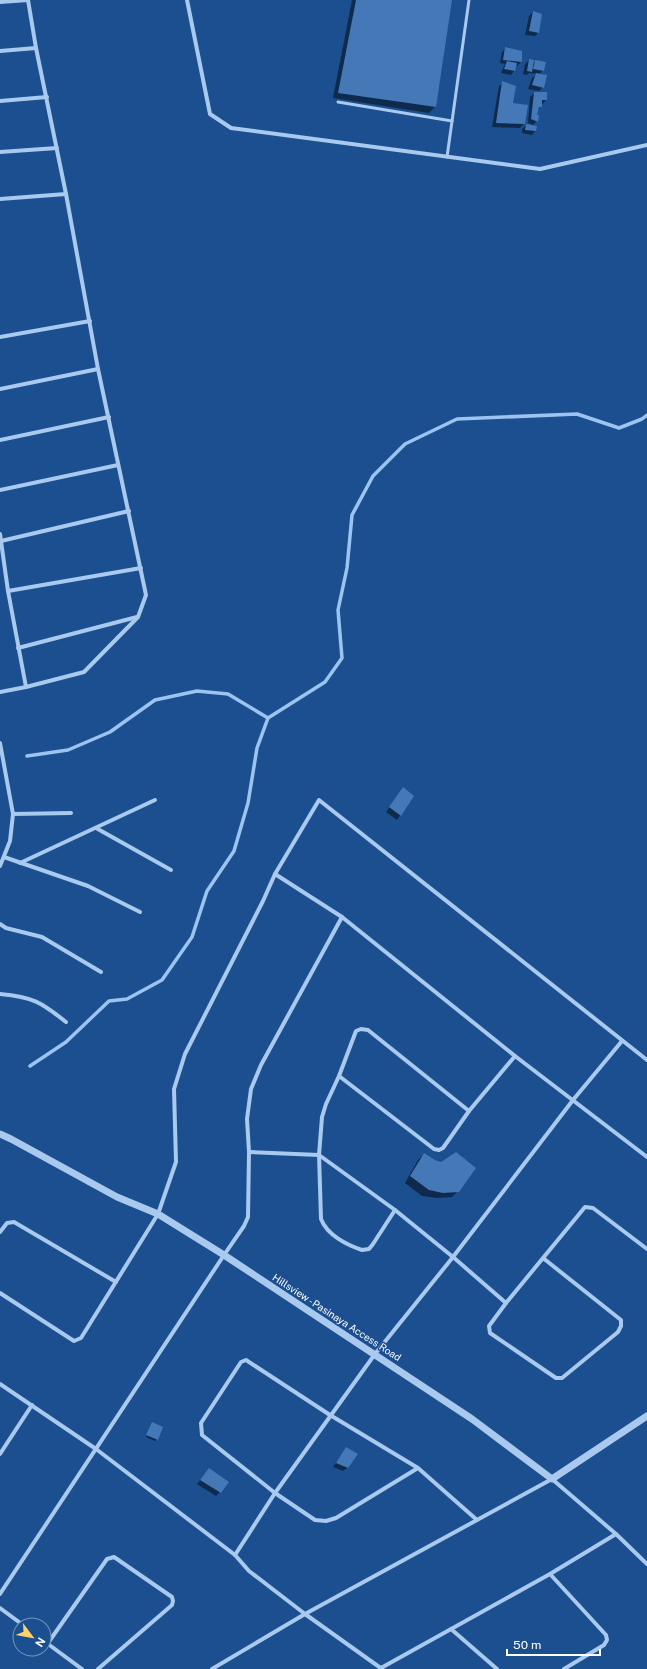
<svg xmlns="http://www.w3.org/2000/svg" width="647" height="1669" font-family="'Public Sans',sans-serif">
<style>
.shadow{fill:#0007}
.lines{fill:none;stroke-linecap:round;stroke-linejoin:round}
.stream{stroke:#9cc4f0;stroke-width:3.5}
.building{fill:#4478b7}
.service{stroke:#a9c9ee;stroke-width:3}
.minor{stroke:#a9c9ee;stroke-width:4}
.tertiary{stroke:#a9c9ee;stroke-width:7}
.labels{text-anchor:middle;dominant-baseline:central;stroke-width:3;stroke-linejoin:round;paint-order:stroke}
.street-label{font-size:10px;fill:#fff;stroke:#1b4f8f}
</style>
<rect width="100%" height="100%" fill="#1b4f8f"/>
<g class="shadow">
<polygon points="352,0 451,0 435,107 429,113 333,98"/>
<polygon points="533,12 538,33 535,36 525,35 529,16"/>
<polygon points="506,48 521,52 521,62 517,66 516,66 514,71 511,75 501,73 505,64 500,63 502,52"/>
<polygon points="529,60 533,64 535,61 543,70 539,75 543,87 539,91 528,89 532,78 537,74 529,73 527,75 523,74 525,64"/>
<polygon points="503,83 512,104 524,124 520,128 492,127 499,86"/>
<polygon points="534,93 546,100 537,110 536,116 537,121 533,125 528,123 530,97"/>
<polygon points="526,125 535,131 532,135 522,133 522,129"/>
<polygon points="403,789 413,796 397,820 386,812"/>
<polygon points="424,1154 435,1161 458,1191 452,1197 437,1198 422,1196 405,1183 418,1160"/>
<polygon points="151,1425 157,1439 155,1441 146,1437"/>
<polygon points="347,1448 347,1468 343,1471 333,1467"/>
<polygon points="209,1469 220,1492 216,1496 197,1484"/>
</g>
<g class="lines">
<g class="stream">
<polyline points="27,756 68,750 110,732 155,700 197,691 228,694 268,718"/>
<polyline points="30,1066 66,1042 109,1001 127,999 162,980 192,937 207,891 234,851 248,803 257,748 268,718 325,682 342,658 338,610 347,568 352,515 373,476 405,444 457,419 577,414 619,428 642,419 647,415"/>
</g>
</g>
<g class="building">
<polygon points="356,0 452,0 436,107 338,93"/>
<polygon points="533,11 542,14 539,33 529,31"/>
<polygon points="505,47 522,51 522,62 503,60"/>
<polygon points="529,59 534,60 532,72 527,71"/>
<polygon points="535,60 546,62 544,71 533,69"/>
<polygon points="507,61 517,63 515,71 504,69"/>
<polygon points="536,73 547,75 544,88 532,85"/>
<polygon points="502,81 516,86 513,103 528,105 525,124 496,123"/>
<polygon points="534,92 547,92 547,100 542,100 542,107 539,107 537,115 539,115 538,122 531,119"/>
<polygon points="526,124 537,126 536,131 525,130"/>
<polygon points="403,787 414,796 401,816 389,807"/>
<polygon points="456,1152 476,1168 459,1192 443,1193 429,1190 410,1176 424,1153 435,1160 441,1162"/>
<polygon points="152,1422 163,1427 158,1440 146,1435"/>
<polygon points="346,1447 358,1454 348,1468 336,1463"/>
<polygon points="209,1468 229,1482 221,1493 200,1480"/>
</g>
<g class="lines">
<g class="service">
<polyline points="338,102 452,121"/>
<polyline points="447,157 469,0"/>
</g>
<g class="minor">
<polyline points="187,0 210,114 231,128 540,169 647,145"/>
<polyline points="0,2 28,0 36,48 66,194 98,369 146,595 138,617 84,672 26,687 0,692"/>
<polyline points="0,51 36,48"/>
<polyline points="0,101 47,97"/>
<polyline points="0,152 57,148"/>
<polyline points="0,199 66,194"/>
<polyline points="0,337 90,321"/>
<polyline points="0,389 98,369"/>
<polyline points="0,440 109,417"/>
<polyline points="0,490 118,465"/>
<polyline points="0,534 8,591 26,687"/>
<polyline points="1,541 129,511"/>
<polyline points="8,591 141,568"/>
<polyline points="18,648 137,617"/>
<polyline points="0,743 13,814 10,841 0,866"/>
<polyline points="13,814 71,813"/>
<polyline points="96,828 171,870"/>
<polyline points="4,857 88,886 140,912"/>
<polyline points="20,863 155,800"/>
<polyline points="275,874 342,917 515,1056 647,1157"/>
<polyline points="0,924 6,928 42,937 101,972"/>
<path d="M0 994C33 997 41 1002 66 1022"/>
<polyline points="339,1076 434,1149 439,1150 443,1148 469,1111 515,1056"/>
<polyline points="249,1152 319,1155 395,1210 453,1257 506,1303"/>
<path d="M395 1210 373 1244 369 1249 362 1250C347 1245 327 1235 321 1219L319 1155 322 1117 326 1104 339 1076 356 1031 361 1029 368 1030 469 1111"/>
<polyline points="0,1232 7,1223 14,1222 116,1282"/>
<polyline points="543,1258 621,1320 621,1326 618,1332 562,1378 556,1378 490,1333 489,1326 506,1303 585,1207 593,1208 647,1249"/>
<polyline points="0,1293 74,1341 81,1338 158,1214 176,1162 174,1089 185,1054 263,901 275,874 319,800 647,1060"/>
<polyline points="0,1384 96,1449 235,1555 249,1571 305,1614 382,1669"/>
<polyline points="0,1454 32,1405"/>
<polyline points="418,1468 336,1518 326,1521 315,1520 275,1493 202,1435 201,1423 241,1362 246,1360 330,1415 418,1468 477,1520"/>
<polyline points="235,1555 275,1493 375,1354 453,1257 573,1100 622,1041"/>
<polyline points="550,1574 606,1635 607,1640 604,1645 564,1669"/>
<polyline points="0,1594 224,1255 244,1226 248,1217 249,1152 247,1119 251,1089 261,1065 342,917"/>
<polyline points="0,1608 23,1625"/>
<polyline points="451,1629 497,1669"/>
<polyline points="44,1641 82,1669"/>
<polyline points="48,1643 107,1559 114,1557 172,1597 173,1601 172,1605 98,1669"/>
<polyline points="381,1668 550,1574 616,1534"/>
<polyline points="212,1669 305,1614 552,1479 616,1534 647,1564"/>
</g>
<polyline class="tertiary" points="0,1134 11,1139 117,1197 158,1214 224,1255 472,1419 552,1479 647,1416"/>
</g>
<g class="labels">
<g class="street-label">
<text transform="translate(337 1317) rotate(33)">Hillsview - Pasinaya Access Road</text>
</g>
</g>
<g transform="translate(32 1637) rotate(122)"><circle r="19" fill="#1b4f8f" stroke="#7695bc"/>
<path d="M0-3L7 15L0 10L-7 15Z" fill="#ffd166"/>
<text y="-6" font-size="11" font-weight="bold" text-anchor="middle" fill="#ffffff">N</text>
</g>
<path d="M507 1649v6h93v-6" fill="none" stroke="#ffffff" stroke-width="2"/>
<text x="513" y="1649" font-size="12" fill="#ffffff" stroke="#1b4f8f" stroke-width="3" paint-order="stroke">50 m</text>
</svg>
